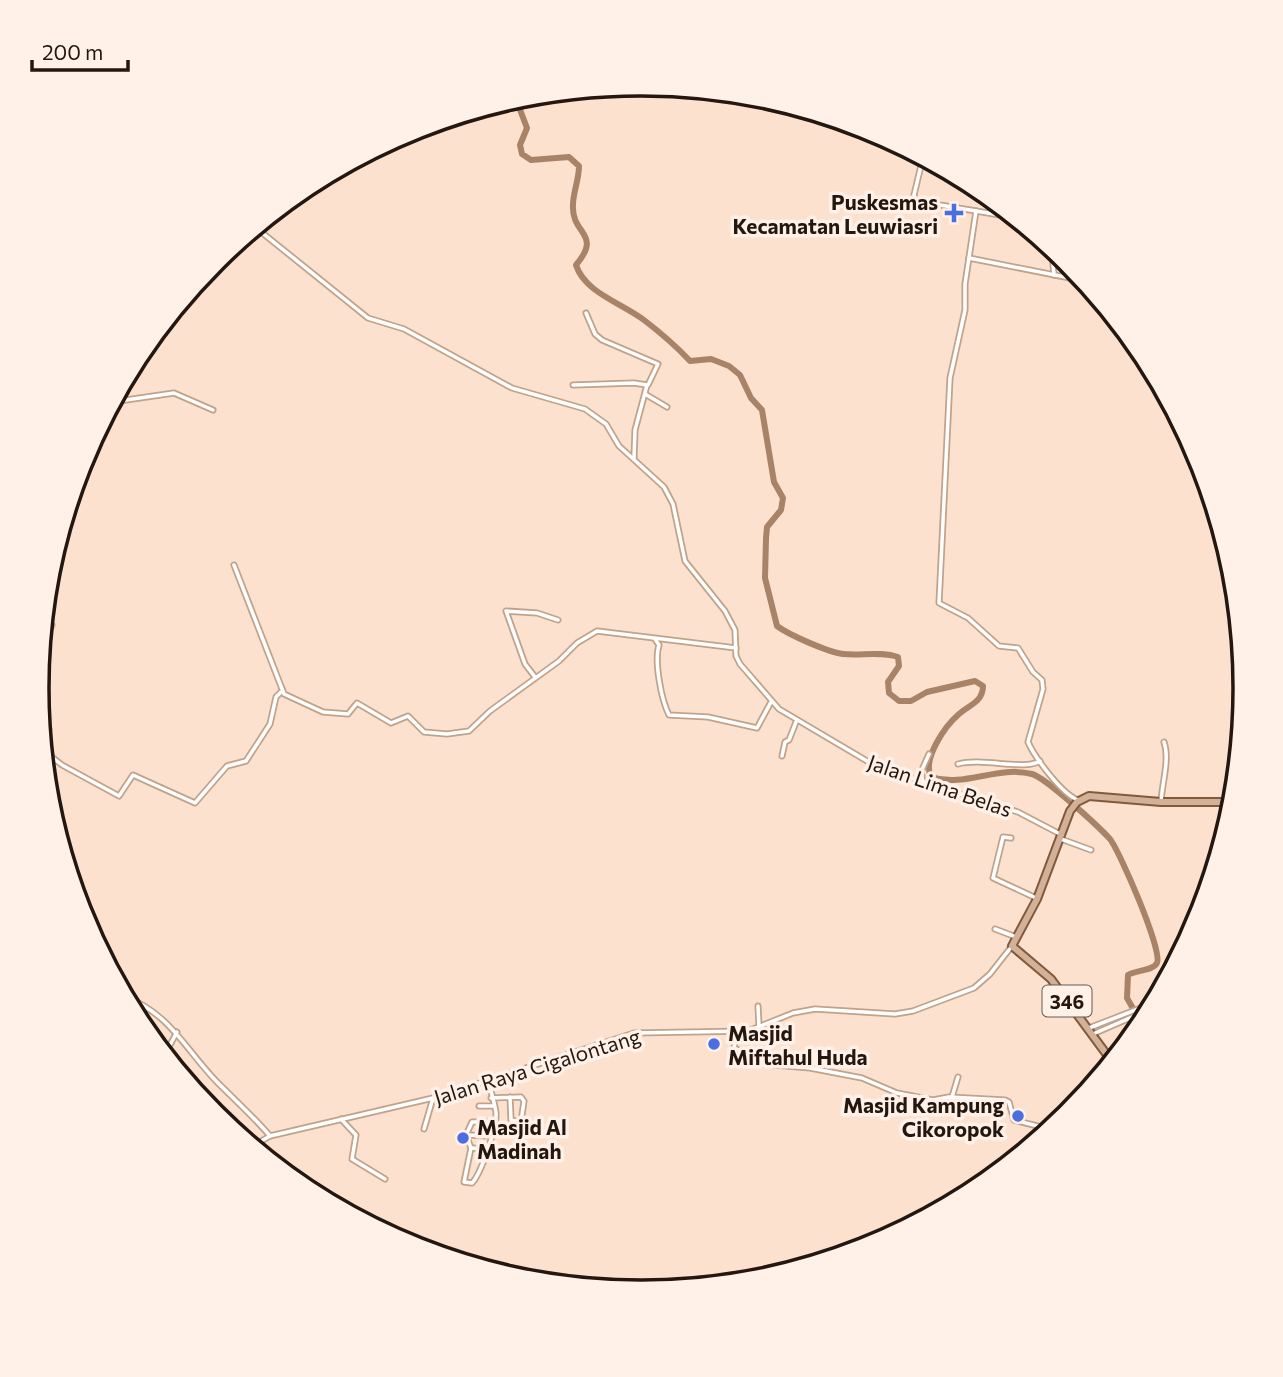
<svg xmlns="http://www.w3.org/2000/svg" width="1283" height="1377" font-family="Commissioner,sans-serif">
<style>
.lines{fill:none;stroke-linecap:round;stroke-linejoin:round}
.river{stroke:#a88368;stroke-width:6}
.minor-casing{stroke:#c1a28b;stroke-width:7}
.major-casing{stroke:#82593b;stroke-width:10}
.minor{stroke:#fff;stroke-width:3.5}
.major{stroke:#d3b198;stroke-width:6}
.poi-dot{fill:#4a6de1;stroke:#fff1e8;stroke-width:2.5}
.labels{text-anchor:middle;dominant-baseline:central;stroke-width:7;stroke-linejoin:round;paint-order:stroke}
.shield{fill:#fff1e8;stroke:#655850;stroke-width:2}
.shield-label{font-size:19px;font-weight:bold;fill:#23170f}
.poi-label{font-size:21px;font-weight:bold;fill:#23170f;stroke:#fff1e8;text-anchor:end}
.street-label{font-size:21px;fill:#23170f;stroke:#fff1e8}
.rim{fill:none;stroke:#23170f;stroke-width:3.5}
</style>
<rect width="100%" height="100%" fill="#fce1ce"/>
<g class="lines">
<path class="river" d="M511 99 519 107 527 128 520 145 522 154 531 160 569 157 579 166C579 180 573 192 573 205 571 235 603 233 576 265 585 293 622 303 644 320 661 333 676 346 690 361L711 359 729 366 740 375 751 398 762 410 774 482 783 498 781 510 767 527 766 538 765 578 777 626C789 635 828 652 843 654 861 656 881 651 898 657L899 666 888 682 889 693 899 701H911L927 692 975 681 983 686C983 702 969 705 959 714 945 726 922 759 931 777 965 788 997 765 1032 774 1046 778 1098 826 1110 839 1120 852 1163 951 1157 963 1153 971 1135 970 1128 975L1127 998 1143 1026"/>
<defs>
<g id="minor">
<polyline points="488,106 503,109"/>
<polyline points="923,157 914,195 916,201 976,211"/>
<path d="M1017 218 976 211 965 284V310L950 378 939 603 968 618 999 646 1018 648 1033 672 1042 680 1043 689 1028 742C1035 758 1062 794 1078 800"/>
<polyline points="255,227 368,318 404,329 512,388 585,409 606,424 619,446 664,487 673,504 685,561 725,611 735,630 736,656 740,664 779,709 867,761 923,782 1018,812 1060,834"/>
<polyline points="1051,246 1052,253 1064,257"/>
<polyline points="1052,253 1054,275"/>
<polyline points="969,258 1085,281"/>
<polyline points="1073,279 1077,271"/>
<polyline points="586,313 595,334 602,340 658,364 648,385"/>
<polyline points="573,385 634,383 647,385 635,430 634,458"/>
<polyline points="645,394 667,407"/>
<polyline points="112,402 174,393 213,410"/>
<polyline points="234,565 284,694 323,712 348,714 357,703 391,723 408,716 424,732 447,734 469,731 490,711 559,661 577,643 597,631 736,648"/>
<path d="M655 639 659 645C654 661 661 699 669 715L708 717 757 728 771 702"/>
<polyline points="40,651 52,625 44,620"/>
<polyline points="535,677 525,664 506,611 537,613 558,620"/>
<polyline points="39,713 49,729 42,742"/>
<polyline points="43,750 62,765 119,796 133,775 195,803 227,766 246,761 270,724 276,697 281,692"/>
<polyline points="782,756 785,742 789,740 796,722"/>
<path d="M958 764C983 757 1024 771 1040 761"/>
<polyline points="923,782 921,772 929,754"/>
<path d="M1161 802C1162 783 1170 759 1164 742"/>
<polyline points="1011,838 1003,837 993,878 1036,898"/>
<polyline points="1061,839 1091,850"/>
<polyline points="995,929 1016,937"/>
<path d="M123 996C169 1012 185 1049 217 1082 235 1100 253 1116 270 1136"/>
<polyline points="758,1006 759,1027"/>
<polyline points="1089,1028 1156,1002"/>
<polyline points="737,1032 734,1048 774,1065 810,1068 862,1078 897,1093 933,1100 949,1097 1005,1100 1009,1102 1014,1120 1053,1130"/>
<polyline points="1093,1034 1153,1008"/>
<polyline points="164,1056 177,1032"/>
<path d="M489 1080C490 1091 495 1103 496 1113 497 1127 481 1174 472 1183L464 1182 471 1148 466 1135 490 1136"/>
<polyline points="952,1097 958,1077"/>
<polyline points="491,1098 521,1097 524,1101 521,1122 511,1120 510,1097"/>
<polyline points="479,1106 493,1106"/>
<polyline points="341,1119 356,1135 352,1159 385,1179"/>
<polyline points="424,1129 433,1098"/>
<polyline points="466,1135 472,1122 494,1122"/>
<polyline points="251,1147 270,1136 433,1098 634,1033 748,1031 793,1013 815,1009 895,1014 913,1011 974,988 990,974 1012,946"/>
<polyline points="471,1148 486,1149"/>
</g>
<polyline id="major" points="1113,1063 1051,979 1012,946 1037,899 1070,811 1077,802 1089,796 1161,802 1235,802"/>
</defs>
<use href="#minor" class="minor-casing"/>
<use href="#major" class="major-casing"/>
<use href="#minor" class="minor"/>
<use href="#major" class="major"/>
</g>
<g class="poi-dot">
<path d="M950.5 202.5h7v7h7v7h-7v7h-7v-7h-7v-7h7z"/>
<circle cx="714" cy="1044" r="7"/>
<circle cx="1018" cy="1116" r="7"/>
<circle cx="463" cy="1138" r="7"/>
</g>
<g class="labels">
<rect class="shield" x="1042.5" y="985.5" width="49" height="31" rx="5"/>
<g class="shield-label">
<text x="1067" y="1001">346</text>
</g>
<g class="poi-label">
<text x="938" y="201">Puskesmas<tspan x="938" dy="24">Kecamatan Leuwiasri</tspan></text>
<text x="728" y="1032" text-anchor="start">Masjid<tspan x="728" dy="24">Miftahul Huda</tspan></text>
<text x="1004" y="1104">Masjid Kampung<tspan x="1004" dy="24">Cikoropok</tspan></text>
<text x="477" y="1126" text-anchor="start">Masjid Al<tspan x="477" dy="24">Madinah</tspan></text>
</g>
<g class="street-label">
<text transform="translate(940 785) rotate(19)">Jalan Lima Belas</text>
<text transform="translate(537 1066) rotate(-17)">Jalan Raya Cigalontang</text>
</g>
</g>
<path d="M0 0H1283V1377H0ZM49 688a592 592 0 1 1 1184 0a592 592 0 1 1-1184 0Z" fill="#fff1e8" fill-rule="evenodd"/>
<path class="rim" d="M49 688a592 592 0 1 1 1184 0a592 592 0 1 1-1184 0Z"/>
<path d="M32 60v10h96v-10" fill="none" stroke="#23170f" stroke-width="3.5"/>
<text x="42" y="60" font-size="21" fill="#23170f" stroke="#fff1e8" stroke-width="5" paint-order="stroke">200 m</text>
</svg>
